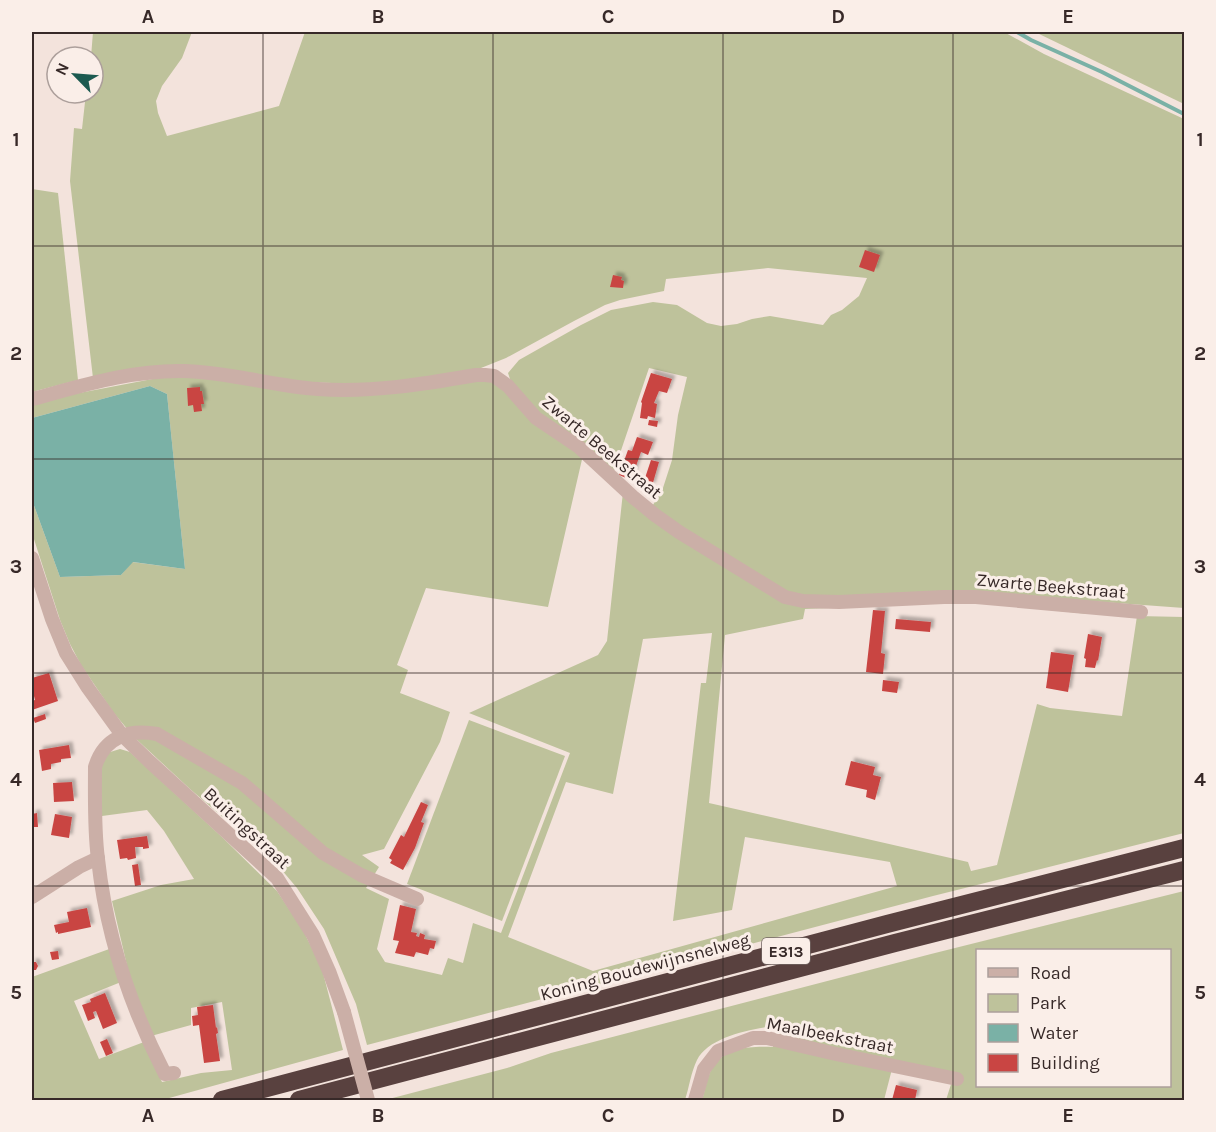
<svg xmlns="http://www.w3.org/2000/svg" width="1216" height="1132" font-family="Karla,sans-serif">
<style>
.green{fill:#bec29b;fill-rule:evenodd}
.water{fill:#7ab1a6}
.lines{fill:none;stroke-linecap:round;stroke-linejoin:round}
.stream{stroke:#7ab1a6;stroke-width:4}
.building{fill:#c94543;filter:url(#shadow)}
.minor{stroke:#cbafa7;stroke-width:14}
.motorway{stroke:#59413f;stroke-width:18}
.minor-bridge{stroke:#cbafa7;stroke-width:14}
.grid{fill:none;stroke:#372928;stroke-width:1.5;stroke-opacity:0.55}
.labels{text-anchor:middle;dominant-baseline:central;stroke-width:6;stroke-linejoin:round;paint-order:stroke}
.shield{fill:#faeee8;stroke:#726462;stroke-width:1.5}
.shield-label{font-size:16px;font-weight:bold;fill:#372928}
.street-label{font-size:18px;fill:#372928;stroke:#faeee8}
.neatline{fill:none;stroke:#372928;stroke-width:2}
.grid-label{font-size:20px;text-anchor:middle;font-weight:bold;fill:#372928}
</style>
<defs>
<filter id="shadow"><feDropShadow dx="3.5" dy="-3.5" stdDeviation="1.5" flood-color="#0004"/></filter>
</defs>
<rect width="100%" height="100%" fill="#f3e3dc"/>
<g class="green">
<path d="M86 32H192L182 58 162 86 156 101 158 113 167 136 279 106 305 32H1004L1044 54 1184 119V608L1089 601 1088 614 965 601 966 593 923 592 924 604 805 609 803 619 725 635 709 803 968 862 971 871 997 865 1037 704 1050 708 1122 716 1137 616 1184 617V833L933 896 367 1045 356 1004 324 929 297 888 275 862 190 789 134 737 113 712 81 665 70 644 60 620 32 533V500L60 577 121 575 132 562 185 569 167 394 150 386 32 418V402L168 376 212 377 286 391 320 393H379L423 389 474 380H488L500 383 533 419 583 455 548 607 426 588 397 665 408 670 400 693 450 712 440 742 384 849 362 855 379 867 366 888 389 899 377 949 385 962 442 975 448 958 463 963 473 923 501 933 570 753 469 713 598 655 607 641 623 492 646 514 677 535 776 596 779 590 664 518 651 508 662 491 672 460 678 415 687 377 649 368 613 474 590 451 577 441 548 422 536 412 511 382 508 373 519 360 581 325 611 310 653 302 677 305 707 323 721 326 737 324 752 319 770 316 823 325 831 315 842 310 859 296 867 278 768 268 666 279 664 291 620 300 605 305 574 321 506 358 481 368 457 375 392 383 360 384 303 382 263 377 239 372 185 366 139 370 93 378 70 181 74 128 82 129 86 93H93V57H91L93 32ZM712 633 706 683H701L673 921 732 910 745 837 890 862 897 886 593 971 508 937 566 782 613 794 643 639ZM270 800 312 839 305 844 264 807Z"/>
<polygon points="1035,32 1184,32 1184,104"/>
<polygon points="32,189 58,193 78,380 32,392"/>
<polygon points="469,720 565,756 502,921 407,884"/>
<polygon points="120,749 130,752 223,838 277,891 303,930 322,969 343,1050 162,1100 32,1100 32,977 112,948 121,982 74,1001 99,1059 144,1042 162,1082 201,1073 232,1070 222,1002 191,1008 191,1025 151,1036 128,970 112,901 161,885 194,879 164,831 147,810 102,816 100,767 107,753"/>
<path d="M1184 891V1100H946L953 1078 892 1069 884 1100H702C705 1090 707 1078 712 1068 724 1047 752 1046 773 1047L776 1026C753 1028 708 1037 697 1060 691 1072 689 1088 685 1100H385L507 1068 551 1053 931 954ZM978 950H1170V1086H978Z"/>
</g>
<polygon class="water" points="150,386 167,394 185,569 133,562 121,575 60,577 32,500 32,418"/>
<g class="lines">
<polyline class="stream" points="1017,32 1031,40 1102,72 1184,114"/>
</g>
<g class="building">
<polygon points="865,250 880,255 874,272 859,267"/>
<polygon points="613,275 622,277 621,280 624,281 623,288 610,287"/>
<polygon points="651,373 672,379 667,393 659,391 654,403 657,404 655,418 648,416 647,419 640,418 642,403 641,402"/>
<polygon points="200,387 200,391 202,391 204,404 201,404 202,411 194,412 193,405 188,406 187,388"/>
<polygon points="649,420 658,421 657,427 648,425"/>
<polygon points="637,437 653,442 648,455 641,452 631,480 619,475 628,450 632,451"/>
<polygon points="651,460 659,462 652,486 645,484 647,479 645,478"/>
<polygon points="873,610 885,611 881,653 885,654 883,674 866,672"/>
<polygon points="896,619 931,622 930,632 895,629"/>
<polygon points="1088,634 1102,637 1098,661 1097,660 1095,668 1085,667 1086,659 1084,658"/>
<polygon points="1051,652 1074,655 1068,692 1046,688"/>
<polygon points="49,673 58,701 32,710 32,701 35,700 32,688 32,678"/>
<polygon points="883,680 899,682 897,693 882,691"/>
<polygon points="45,714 46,719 35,723 33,718"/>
<polygon points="69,745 71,758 61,759 61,762 51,764 51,769 42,771 39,750"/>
<polygon points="851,761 875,767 873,775 881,777 875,800 866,797 867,790 845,785"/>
<polygon points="72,782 74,801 54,802 53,783"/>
<polygon points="421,802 428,805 421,822 424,823 415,848 403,870 390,863 392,860 389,858 401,835 404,837"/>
<polygon points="37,813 38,827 32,827 32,814"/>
<polygon points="55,814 72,817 69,838 51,835"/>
<polygon points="147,836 149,848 143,849 143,847 135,847 136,858 128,860 127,858 120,859 117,840"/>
<polygon points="138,864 141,885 135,886 132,865"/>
<polygon points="400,905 416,909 411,932 417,933 416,936 419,937 420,933 425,935 424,939 436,941 434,949 430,948 428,955 416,952 414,957 395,953 399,941 393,940"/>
<polygon points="87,908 91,927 58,934 58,932 56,933 54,925 69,922 67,912"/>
<polygon points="58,951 59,959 52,960 50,952"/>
<polygon points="32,962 36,962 38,966 36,970 32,970"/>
<polygon points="105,993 117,1023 103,1029 96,1011 93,1012 95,1018 88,1021 82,1005 91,1002 90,999"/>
<polygon points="213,1005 216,1028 217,1027 218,1033 216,1034 220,1061 204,1063 199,1025 193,1026 192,1016 198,1015 197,1007"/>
<polygon points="107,1039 113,1053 106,1056 100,1042"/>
<polygon points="896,1085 917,1090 915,1100 892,1100"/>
</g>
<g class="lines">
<g class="minor">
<path d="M32 399C81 386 131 370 183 371 229 372 273 386 318 389 371 393 424 384 476 375H485L494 376 508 386 536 418 579 447 633 497 655 515 679 532 785 597 803 601 839 602 944 597H976L1141 612"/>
<polyline points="32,558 52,619 66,653 88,688 122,735 150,762 277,878 313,935 329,971 344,1012"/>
<polyline points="32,897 79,867 98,858"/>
<path d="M174 1073 165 1074C131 1008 106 933 98 859 94 829 95 797 95 767 104 737 129 729 157 734L242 783 323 853 361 875 417 899"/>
<polyline points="695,1100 704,1069 718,1051 753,1038 767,1038 836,1054 957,1079"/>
</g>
<g class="motorway">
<polyline points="222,1100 887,924 1184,848"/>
<polyline points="299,1100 895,943 1184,870"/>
</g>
<polyline class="minor-bridge" points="344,1012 368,1100"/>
</g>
<path class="grid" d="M263 32V1100M493 32V1100M723 32V1100M953 32V1100M32 246H1184M32 459H1184M32 673H1184M32 886H1184"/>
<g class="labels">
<rect class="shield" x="762" y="938" width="48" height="26" rx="4.5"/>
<g class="shield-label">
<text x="786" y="951">E313</text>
</g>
<g class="street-label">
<text transform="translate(602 447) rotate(40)">Zwarte Beekstraat</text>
<text transform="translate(1051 586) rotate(5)">Zwarte Beekstraat</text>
<text transform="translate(247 828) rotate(43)">Buitingstraat</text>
<text transform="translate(645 967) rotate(-15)">Koning Boudewijnsnelweg</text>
<text transform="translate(830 1035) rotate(11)">Maalbeekstraat</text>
</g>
</g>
<rect width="1216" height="1132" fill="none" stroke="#faeee8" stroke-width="66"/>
<rect x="976" y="949" width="195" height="138" fill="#faeee8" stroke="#ac9f9b" stroke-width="1.5"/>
<rect x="988" y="968" width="30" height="9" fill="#cbafa7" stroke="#ac9f9b" stroke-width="1.5"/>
<text x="1030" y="979" font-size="18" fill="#372928">Road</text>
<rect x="988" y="994" width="30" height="18" fill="#bec29b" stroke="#ac9f9b" stroke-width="1.5"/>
<text x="1030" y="1009" font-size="18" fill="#372928">Park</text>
<rect x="988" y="1024" width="30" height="18" fill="#7ab1a6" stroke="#ac9f9b" stroke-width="1.5"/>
<text x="1030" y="1039" font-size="18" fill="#372928">Water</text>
<rect x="988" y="1054" width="30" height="18" fill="#c94543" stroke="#ac9f9b" stroke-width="1.5"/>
<text x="1030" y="1069" font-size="18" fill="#372928">Building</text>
<g transform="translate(75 75) rotate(295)"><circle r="28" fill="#faeee8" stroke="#ac9f9b" stroke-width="1.5"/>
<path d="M0-4.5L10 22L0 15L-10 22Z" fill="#1c5a50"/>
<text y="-9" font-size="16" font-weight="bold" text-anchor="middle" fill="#372928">N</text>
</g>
<rect x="33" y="33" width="1150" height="1066" class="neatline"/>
<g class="grid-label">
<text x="148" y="23">A</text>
<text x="378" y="23">B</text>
<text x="608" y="23">C</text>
<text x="838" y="23">D</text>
<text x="1068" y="23">E</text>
<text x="16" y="146">1</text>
<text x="1200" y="146">1</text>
<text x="16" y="360">2</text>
<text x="1200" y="360">2</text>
<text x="16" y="573">3</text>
<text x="1200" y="573">3</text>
<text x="16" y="786">4</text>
<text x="1200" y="786">4</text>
<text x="16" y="999">5</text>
<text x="1200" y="999">5</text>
<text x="148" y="1122">A</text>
<text x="378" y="1122">B</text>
<text x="608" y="1122">C</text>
<text x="838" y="1122">D</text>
<text x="1068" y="1122">E</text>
</g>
</svg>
